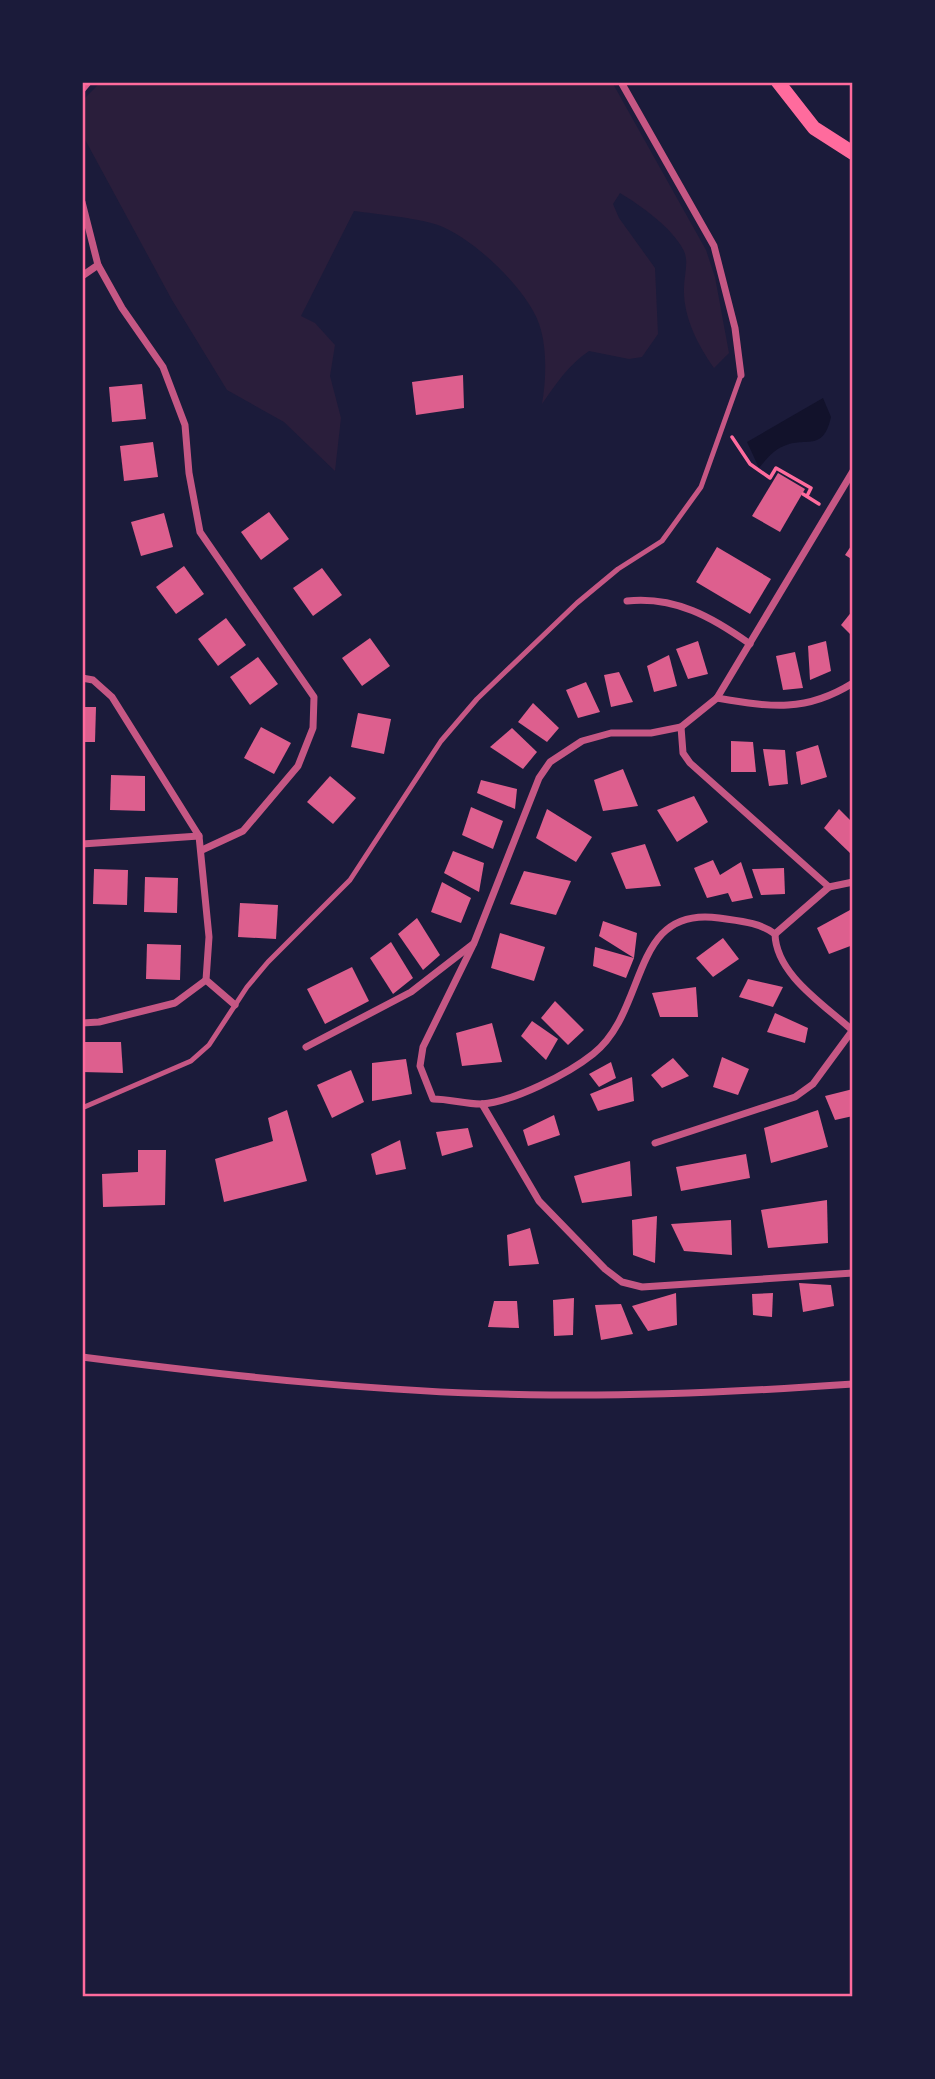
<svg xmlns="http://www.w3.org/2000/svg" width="935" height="2079" font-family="'PT Sans',sans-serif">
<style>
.green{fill:#2a1e3b}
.water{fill:#12122b}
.building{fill:#dd5f8e}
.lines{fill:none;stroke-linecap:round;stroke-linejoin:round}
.path{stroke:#ff6b9d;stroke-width:3.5}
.service{stroke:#c65784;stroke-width:5}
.minor{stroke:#c65784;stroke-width:7}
.secondary{stroke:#ff6b9d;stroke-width:14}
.neatline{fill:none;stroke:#ff6b9d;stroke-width:2.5}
</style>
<rect width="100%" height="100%" fill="#1b1b3a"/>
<path class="green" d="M101 82H612L706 250 715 277 729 353 714 368C698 345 683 317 684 288 684 276 689 262 684 251 673 228 640 205 620 193L613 204 619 218 655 268 658 334 642 357 629 359 589 351C568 365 556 384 542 404 546 381 547 353 541 330 532 293 474 238 438 225 417 218 377 214 354 211L301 316 315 323 335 345 330 376 341 418 335 471 284 422 227 390 172 300 82 134V101Z"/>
<path class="water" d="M823 398 831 417C823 453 806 436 784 446 773 450 766 460 759 468L747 442Z"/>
<g class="building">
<polygon points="82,82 93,82 82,95"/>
<polygon points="463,375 464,408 416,415 412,382"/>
<polygon points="142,384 146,419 112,422 109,387"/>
<polygon points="153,442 158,477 124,481 120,446"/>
<polygon points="778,473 805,489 780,532 752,516"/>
<polygon points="269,512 289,539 261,560 241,532"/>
<polygon points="164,513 173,547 141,556 131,522"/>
<polygon points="853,543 853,560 845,555"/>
<polygon points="717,547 771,579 750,614 696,582"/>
<polygon points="184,566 204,594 176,614 156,587"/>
<polygon points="322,568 342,595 313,616 293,588"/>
<polygon points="853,610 853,637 841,625"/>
<polygon points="226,618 246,645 218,666 198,639"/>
<polygon points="370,638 390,666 362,686 342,658"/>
<polygon points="698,641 708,674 688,679 676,649"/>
<polygon points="826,641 831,671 810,680 808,646"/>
<polygon points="795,652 803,688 783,690 776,656"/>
<polygon points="669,655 677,686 654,692 647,666"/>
<polygon points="258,657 278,684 250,705 230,677"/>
<polygon points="619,672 633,702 611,707 604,675"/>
<polygon points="586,682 600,712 578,718 566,690"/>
<polygon points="533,703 559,728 547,742 518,722"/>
<polygon points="82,707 96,707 95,742 82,742"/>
<polygon points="358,713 391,719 384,754 351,747"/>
<polygon points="261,727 291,743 274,774 244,758"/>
<polygon points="512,728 537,752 523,769 490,747"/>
<polygon points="731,741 753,742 756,772 731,772"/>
<polygon points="818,745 827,777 801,785 796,752"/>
<polygon points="763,749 785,750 788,784 769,786"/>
<polygon points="623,769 638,806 603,811 594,780"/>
<polygon points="111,775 145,776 145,811 110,810"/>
<polygon points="330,776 356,798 333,824 307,802"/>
<polygon points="481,780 517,789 515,809 477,793"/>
<polygon points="694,796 708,822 677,842 657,810"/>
<polygon points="471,807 503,821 493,849 462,835"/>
<polygon points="547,809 592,837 576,862 536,838"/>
<polygon points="839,809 853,823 851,854 824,828"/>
<polygon points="645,844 661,886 626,889 611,853"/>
<polygon points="453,851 484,863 479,892 444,873"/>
<polygon points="713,860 720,875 741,862 753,898 732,902 728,893 707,898 694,868"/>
<polygon points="784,868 785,894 761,895 752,869"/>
<polygon points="94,869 128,870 127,905 93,904"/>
<polygon points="524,871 571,881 556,915 510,904"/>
<polygon points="145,877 178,878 177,913 144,912"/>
<polygon points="442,882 471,898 461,923 431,912"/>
<polygon points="240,903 278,905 276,939 238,937"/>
<polygon points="850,910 853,945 829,954 817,928"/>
<polygon points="417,918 440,955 423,970 398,934"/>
<polygon points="603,921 637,933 634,958 626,978 593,966 595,947 634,958 599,936"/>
<polygon points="500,933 545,947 534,981 491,968"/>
<polygon points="723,938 739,959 713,977 696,958"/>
<polygon points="391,942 413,978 393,994 370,958"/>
<polygon points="147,944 181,945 180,980 146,979"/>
<rect x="82" y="948" width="3" height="34"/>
<polygon points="352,967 369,1001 325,1024 307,989"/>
<polygon points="748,979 783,987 773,1007 739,997"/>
<polygon points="696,987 698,1017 660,1017 652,993"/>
<polygon points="555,1001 584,1030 568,1045 541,1018"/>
<polygon points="775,1013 808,1028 805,1043 767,1032"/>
<polygon points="532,1021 558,1039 546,1060 521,1036"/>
<polygon points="492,1023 502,1062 462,1066 456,1033"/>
<polygon points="82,1042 121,1042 123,1073 82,1072"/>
<polygon points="722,1057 749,1069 738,1095 713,1087"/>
<polygon points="673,1058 689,1076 662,1088 651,1075"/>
<polygon points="406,1059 412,1094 372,1101 372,1063"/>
<polygon points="611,1062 616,1078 599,1087 589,1074"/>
<polygon points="351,1070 364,1102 332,1118 317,1085"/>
<polygon points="632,1077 634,1101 598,1111 590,1094"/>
<polygon points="853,1089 853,1116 835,1120 825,1096"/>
<polygon points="287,1110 307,1181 224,1202 215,1159 273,1141 268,1118"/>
<polygon points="818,1110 828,1147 771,1163 764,1128"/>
<polygon points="554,1115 560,1135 528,1146 523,1130"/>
<polygon points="468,1128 473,1147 442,1156 436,1132"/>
<polygon points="400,1140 406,1169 376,1175 371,1154"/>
<polygon points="138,1150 166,1150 165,1205 103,1207 102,1174 138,1172"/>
<polygon points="746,1154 750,1178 681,1191 676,1167"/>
<polygon points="630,1161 632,1196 582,1203 574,1176"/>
<polygon points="827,1200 828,1243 768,1248 761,1210"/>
<polygon points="657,1216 655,1263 633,1255 632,1220"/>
<polygon points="731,1220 732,1255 684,1251 671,1224"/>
<polygon points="530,1228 539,1264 509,1266 507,1235"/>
<polygon points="799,1283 831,1285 834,1306 803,1312"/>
<polygon points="676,1293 677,1325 648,1331 632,1306"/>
<polygon points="773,1293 772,1317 753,1315 752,1294"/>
<polygon points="574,1298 573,1335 554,1336 553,1300"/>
<polygon points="494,1301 517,1301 519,1328 488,1327"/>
<polygon points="621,1304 633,1334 601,1340 595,1305"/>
</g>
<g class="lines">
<g class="path">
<polyline points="732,437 750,464 770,478 776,468 811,488 807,496"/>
<polyline points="803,494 819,504"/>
</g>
<polyline class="service" points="82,1108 191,1061 209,1045 247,987 268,962 350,880 441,741 477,699 577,603 618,569 662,541 701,487 741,375"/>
<g class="minor">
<polyline points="621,82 714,246 735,328 741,375"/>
<polyline points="82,202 98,265 122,308 163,367 185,425 189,473 200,532 314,697 313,728 298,766 243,831 202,850"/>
<polyline points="82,276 98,265"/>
<path d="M627 601C675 596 712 617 750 644"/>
<polyline points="82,678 93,680 112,697 199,836 209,937 206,980 235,1005"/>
<path d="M717 698C771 707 805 713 853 683"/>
<polyline points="681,727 683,753 690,763 829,887 853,882"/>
<polyline points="82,844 199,836"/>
<path d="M829 887 775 934C759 922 739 921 719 918 629 905 649 1010 593 1054 568 1074 513 1102 481 1104 464 1104 450 1099 433 1099L420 1066 423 1047 474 943 539 778 550 762 582 741 611 733H651L681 727 717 698 853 471"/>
<path d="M775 934C776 975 825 1005 853 1031"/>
<polyline points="82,1023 99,1022 175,1003 206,980"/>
<polyline points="306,1047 411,992 473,944"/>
<polyline points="482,1104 539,1201 605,1269 622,1282 642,1287 853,1273"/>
<polyline points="655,1143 795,1097 813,1084 852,1031"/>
<path d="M82 1357C237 1377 395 1394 551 1395 652 1396 753 1391 853 1384"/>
</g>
<polyline class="secondary" points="778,82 814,128 853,153"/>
</g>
<rect width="935" height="2079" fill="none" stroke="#1b1b3a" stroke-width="168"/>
<rect x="84" y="84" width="767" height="1911" class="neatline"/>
</svg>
